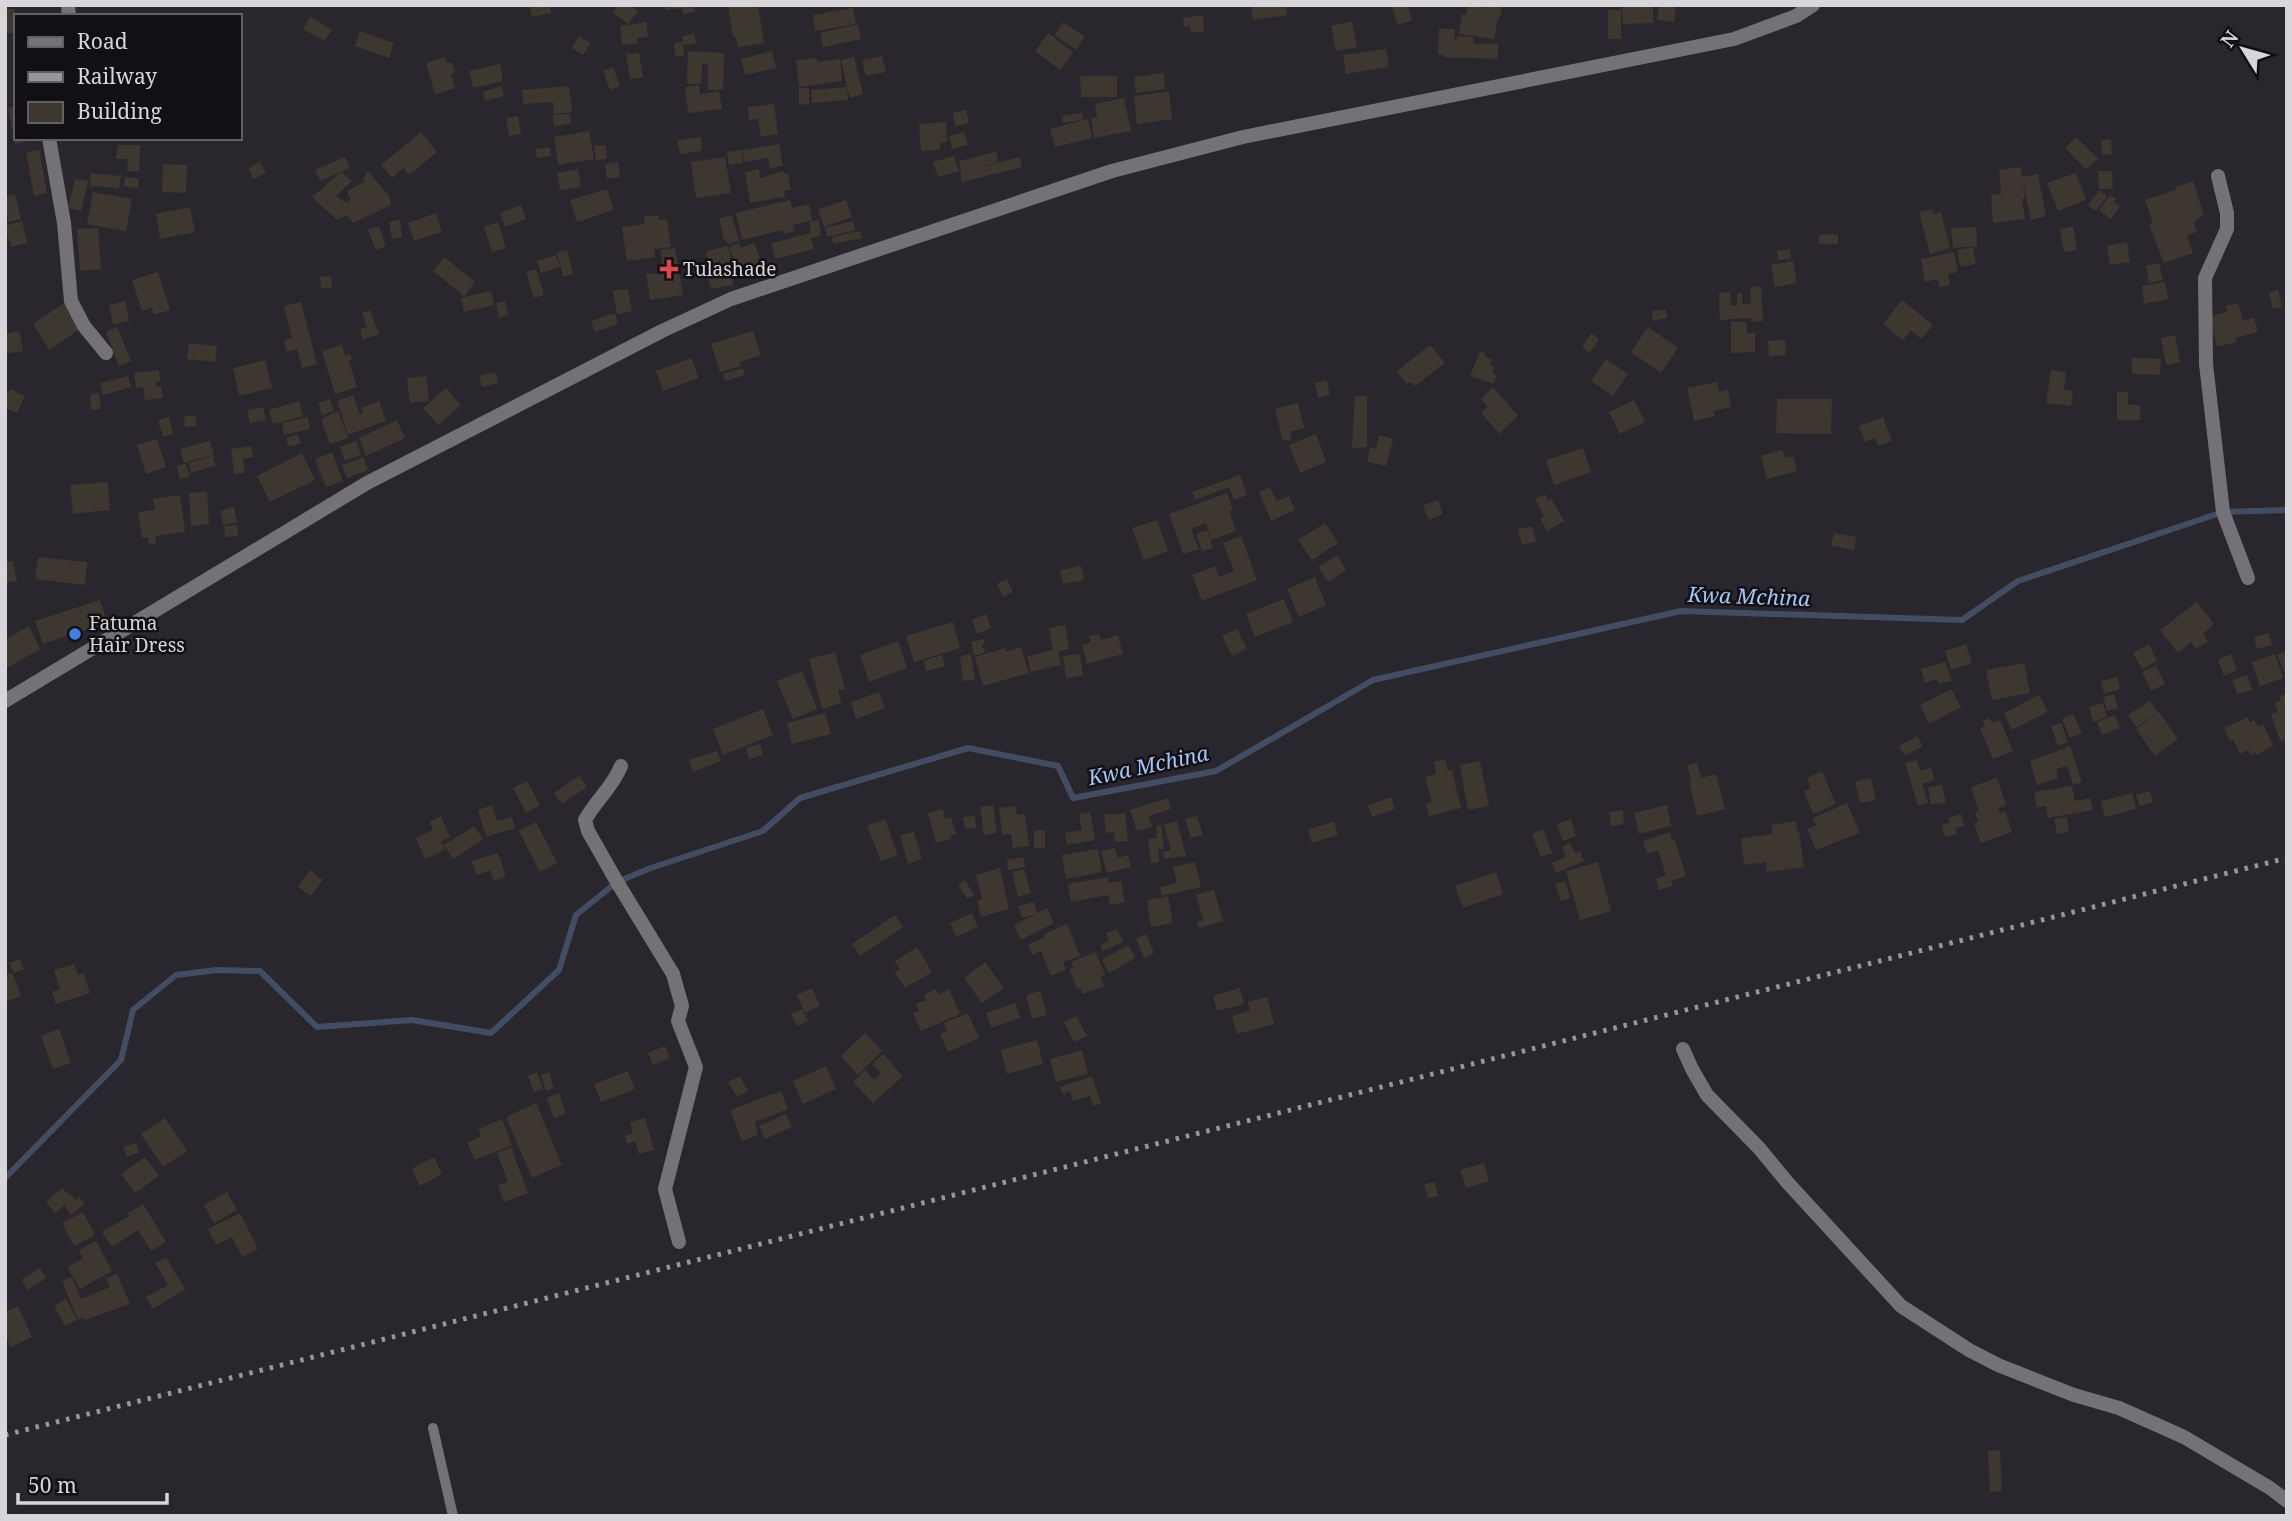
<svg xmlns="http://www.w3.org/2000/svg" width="2292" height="1521" font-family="'Noto Serif',serif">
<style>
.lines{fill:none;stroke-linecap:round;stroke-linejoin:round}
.stream{stroke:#424d63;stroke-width:6}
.building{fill:#3d372f}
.service{stroke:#747277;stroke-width:10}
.minor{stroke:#747277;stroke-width:14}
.tertiary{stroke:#747277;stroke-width:14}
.rail{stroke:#98959b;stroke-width:5;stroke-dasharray:3.5 7;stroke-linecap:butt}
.health-dot{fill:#e0444e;stroke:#121014;stroke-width:2.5}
.shop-dot{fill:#3f7fe0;stroke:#121014;stroke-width:2.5}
.labels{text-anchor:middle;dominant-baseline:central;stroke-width:5;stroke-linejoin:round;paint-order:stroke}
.poi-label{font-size:19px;fill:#d8d6db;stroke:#121014;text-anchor:start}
.water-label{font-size:21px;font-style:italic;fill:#a5c5f4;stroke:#121014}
</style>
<rect width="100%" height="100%" fill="#2a262e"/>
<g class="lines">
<polyline class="stream" points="5,1178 121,1060 133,1010 176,975 217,970 260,971 317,1027 412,1020 491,1033 559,970 576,915 617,882 648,869 763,831 800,798 968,748 1058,766 1073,798 1216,771 1373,680 1681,611 1962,620 2018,581 2223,512 2287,510"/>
</g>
<g class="building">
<polygon points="529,5 550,5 551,13 532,17"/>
<polygon points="618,5 631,5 638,11 628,24 613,12"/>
<polygon points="665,5 694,5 695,12 683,14 682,8 666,10"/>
<polygon points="728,5 758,5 764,43 738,47 736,37 733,37"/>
<polygon points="1251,5 1286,5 1287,15 1253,20"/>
<polygon points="1391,5 1408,5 1412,20 1398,25"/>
<polygon points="1468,5 1480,5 1488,8 1489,5 1502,6 1500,18 1498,18 1494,39 1459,34 1462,14 1466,15"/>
<polygon points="1653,5 1653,23 1623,24 1622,6"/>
<polygon points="1659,5 1676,5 1674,22 1657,20"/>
<polygon points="853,8 856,24 815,31 813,15"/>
<rect x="5" y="9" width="10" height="24"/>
<rect x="1608" y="10" width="13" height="29"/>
<polygon points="1203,15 1204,31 1191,33 1190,26 1184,27 1183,18"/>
<polygon points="310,17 332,30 324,41 303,29"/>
<polygon points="1352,21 1357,47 1336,51 1331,26"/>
<polygon points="646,22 648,37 637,38 638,43 622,45 620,26"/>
<polygon points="1063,22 1085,37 1076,50 1055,35"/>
<polygon points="855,25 858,25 861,39 823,47 820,33"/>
<polygon points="1439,29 1455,29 1454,39 1457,40 1457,36 1473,37 1474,44 1498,44 1498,59 1443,57 1443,55 1438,54"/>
<polygon points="360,31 394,43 389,58 355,46"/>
<polygon points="1048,33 1073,52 1060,70 1035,51"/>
<polygon points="694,34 696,43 684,45 683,42 684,56 675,56 674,43 683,42 682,36"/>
<polygon points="579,36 591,43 583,55 572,48"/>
<polygon points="1386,49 1389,67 1346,74 1343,55"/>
<polygon points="688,51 724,53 723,90 708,90 708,64 702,64 701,84 687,84"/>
<polygon points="772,51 776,68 745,75 741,59"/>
<polygon points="639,53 643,77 630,79 626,54"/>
<polygon points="882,56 886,72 866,76 862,60"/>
<polygon points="445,57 447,63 452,62 455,73 451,74 455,88 435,94 426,63"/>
<polygon points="854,57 863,94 850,98 847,87 848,100 812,103 811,90 847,87 841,60"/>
<polygon points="817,58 817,62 840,59 842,81 799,87 796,60"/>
<polygon points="500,64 503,81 473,88 469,71"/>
<polygon points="613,67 620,86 610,90 603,71"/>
<polygon points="1164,73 1165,89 1136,93 1134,77"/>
<polygon points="1080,76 1117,76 1117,97 1081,97"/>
<polygon points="699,85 700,94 719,92 722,109 688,113 685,87"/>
<polygon points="501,86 504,96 485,101 483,92"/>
<polygon points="569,86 572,112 554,114 553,102 523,104 522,90"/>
<polygon points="799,88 809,88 809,104 799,105"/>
<polygon points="1169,91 1172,119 1137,124 1134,96"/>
<polygon points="1124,98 1131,131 1094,138 1091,118 1097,117 1095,104"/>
<polygon points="774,104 778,134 761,137 758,119 749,120 748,107"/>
<polygon points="16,106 16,138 29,138 29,141 15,144 8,108"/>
<polygon points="966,110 969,123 955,126 953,113"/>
<polygon points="1082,113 1083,120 1063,123 1062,116"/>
<polygon points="570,114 571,124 554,126 553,115"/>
<polygon points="518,116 521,134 509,136 506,118"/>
<polygon points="1088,119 1092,138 1055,147 1050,129"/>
<polygon points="946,122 947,142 940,143 940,150 921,151 919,124"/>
<polygon points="589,131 594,159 558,165 554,137"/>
<polygon points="421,132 437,152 409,175 403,168 392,178 381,165"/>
<polygon points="964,132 968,145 952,149 949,136"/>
<polygon points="701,137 702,151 680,154 677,140"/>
<polygon points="2076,137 2098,159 2086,169 2065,148"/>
<polygon points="2111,139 2112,154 2102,155 2101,140"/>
<polygon points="779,144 783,166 770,168 768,158 744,162 742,150"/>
<polygon points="118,145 140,145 139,171 127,171 128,159 116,159"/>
<polygon points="606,145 607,159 596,160 594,146"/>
<polygon points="550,147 551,156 537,158 536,149"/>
<polygon points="39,150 47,193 34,196 26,152"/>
<polygon points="741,150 743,163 729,165 727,152"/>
<polygon points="996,152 998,162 966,171 1020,157 1022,167 962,182 959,161"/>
<polygon points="954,156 959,171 938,177 933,162"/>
<polygon points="345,157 350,168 320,181 315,170"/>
<polygon points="725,157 731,193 696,198 691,162"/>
<polygon points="260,162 266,173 254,179 248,168"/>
<polygon points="618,162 620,177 607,179 605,164"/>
<polygon points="163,164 187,165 186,193 162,192"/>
<polygon points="2021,167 2022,177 2038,174 2046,216 2031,220 2023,182 2025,198 2022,199 2025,219 1993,223 1991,195 2001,194 1999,170"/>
<polygon points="578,169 581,187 560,190 557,173"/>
<polygon points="759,169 760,178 783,171 784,174 788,173 791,190 784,191 785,197 750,203 745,172"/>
<polygon points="368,171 389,196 391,205 353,223 347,215 337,220 312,197 341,172 352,181 336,196 347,203 351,198 348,196 348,191 365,181 363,179"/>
<polygon points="2098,171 2112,171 2113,189 2099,189"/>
<polygon points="91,173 121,176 119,188 90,186"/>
<polygon points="2076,173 2086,200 2058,211 2047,183"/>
<polygon points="125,177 139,179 138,188 124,186"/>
<polygon points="75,179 88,181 81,211 68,208"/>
<polygon points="2193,181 2204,215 2193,222 2197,232 2187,235 2193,253 2164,263 2149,225 2153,223 2145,200 2176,190 2175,187"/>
<polygon points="607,189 614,210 577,222 570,200"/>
<polygon points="2099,190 2107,196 2096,211 2088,206"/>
<polygon points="93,192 132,199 126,231 87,224"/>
<polygon points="15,194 21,219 8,222 5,196"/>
<polygon points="2110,195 2116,199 2114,202 2120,206 2111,219 2099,210"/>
<polygon points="790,200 792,208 809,204 812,220 793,225 795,231 784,234 783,230 742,240 736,213"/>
<polygon points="846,200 852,217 824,227 818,209"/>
<polygon points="521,205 526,219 505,227 500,213"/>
<polygon points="190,207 195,232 160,239 156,214"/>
<polygon points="1932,209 1934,214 1941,212 1950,248 1930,254 1919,212"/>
<polygon points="436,213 442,232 414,241 408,223"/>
<polygon points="659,215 659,220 667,219 671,247 654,249 655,257 627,261 622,227 645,224 644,217"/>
<polygon points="732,215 739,241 728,244 726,240 724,240 719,218"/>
<polygon points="400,220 402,237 392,239 389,222"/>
<polygon points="819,220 821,236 811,238 814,249 775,259 771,243 811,233 809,222"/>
<polygon points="22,221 27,243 11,247 5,226"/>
<polygon points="853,221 855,230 827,237 825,228"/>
<polygon points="498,222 506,248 492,252 484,227"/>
<polygon points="379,226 386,246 376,250 368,230"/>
<polygon points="2073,226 2077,250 2064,252 2060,229"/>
<polygon points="1976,227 1977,246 1953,248 1951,228"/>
<polygon points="98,228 101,269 80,271 77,229"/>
<polygon points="860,231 862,238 833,244 832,237"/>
<polygon points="1838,234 1838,244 1819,244 1819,235"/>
<polygon points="2127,242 2130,262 2110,265 2107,246"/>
<polygon points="739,243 741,248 754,243 762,264 739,273 729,247"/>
<polygon points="728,246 733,268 722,271 720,261 709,264 706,251"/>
<polygon points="1973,247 1976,264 1960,267 1957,250"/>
<polygon points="675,248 683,295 650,300 646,274 664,272 660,250"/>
<polygon points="1790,249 1791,259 1778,260 1777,251"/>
<polygon points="567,250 573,274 563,277 557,253"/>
<polygon points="1954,252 1958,272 1948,274 1950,285 1939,287 1938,279 1925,282 1921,259"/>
<polygon points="556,255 560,267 541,273 537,261"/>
<polygon points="444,257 475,282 464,296 433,271"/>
<polygon points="1793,261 1797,283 1775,287 1771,265"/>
<polygon points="2159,263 2163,280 2149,283 2146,266"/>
<polygon points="536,269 544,295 534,298 526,272"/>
<polygon points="158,272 170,310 154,315 152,308 142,311 132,280"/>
<polygon points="731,272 733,285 711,289 708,277"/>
<polygon points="331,276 332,288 321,288 320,277"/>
<polygon points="2165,282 2168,299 2144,304 2142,286"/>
<polygon points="1761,286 1763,321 1751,322 1751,318 1720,320 1719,293 1730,292 1731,306 1737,306 1737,293 1742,293 1742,304 1751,304 1750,287"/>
<polygon points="628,289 632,311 617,314 613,291"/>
<polygon points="2278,290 2282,307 2273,309 2269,293"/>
<polygon points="491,291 494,305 464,312 461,298"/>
<polygon points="1902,300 1933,325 1921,339 1911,330 1903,340 1883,324"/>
<polygon points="125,301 129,321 113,324 109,305"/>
<polygon points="505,301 508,315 499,318 496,303"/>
<polygon points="301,302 317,364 302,368 297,349 287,352 284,340 292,338 284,306"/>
<polygon points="64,303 80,329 49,350 33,324"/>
<polygon points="2238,303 2243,320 2254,318 2258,332 2235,338 2236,342 2217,347 2209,317 2227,312 2226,306"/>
<polygon points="1666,309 1667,318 1653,321 1652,311"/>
<polygon points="370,310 379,334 363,340 360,329 367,327 362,313"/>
<polygon points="615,313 618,324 595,332 591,321"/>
<polygon points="1731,322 1746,322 1747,333 1755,333 1755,352 1731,353"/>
<polygon points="117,327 131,361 119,366 106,332"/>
<polygon points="1648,327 1678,348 1661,373 1631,352"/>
<polygon points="19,331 23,351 5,354 5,334"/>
<polygon points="753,331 761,355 740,362 741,366 720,372 711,344"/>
<polygon points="1591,333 1599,339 1590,353 1582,347"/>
<polygon points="2175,335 2180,362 2166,365 2161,338"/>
<polygon points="1785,340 1786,355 1769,356 1768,341"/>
<polygon points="189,343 217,346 215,362 187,359"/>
<polygon points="342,345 345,356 350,354 352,359 349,361 357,387 335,394 322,351"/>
<polygon points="1430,345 1445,363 1415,386 1411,382 1407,384 1397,371"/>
<polygon points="1480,351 1486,353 1484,356 1492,359 1490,365 1495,367 1492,373 1497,375 1493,384 1470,376"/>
<polygon points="691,358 699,378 663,391 656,371"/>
<polygon points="2132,358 2161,359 2160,375 2132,374"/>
<polygon points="1606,359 1628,374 1613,396 1591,381"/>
<polygon points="265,360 272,388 239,396 233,368"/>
<polygon points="743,368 745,375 725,381 723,374"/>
<polygon points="159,370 160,381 156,381 156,387 161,386 163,398 145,400 143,387 136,388 134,373"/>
<polygon points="2051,370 2066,372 2064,390 2073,391 2071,406 2046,403"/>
<polygon points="495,372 498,383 482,387 479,376"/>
<polygon points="128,376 131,387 103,395 100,383"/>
<polygon points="426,376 429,401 410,403 407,378"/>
<polygon points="1327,380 1330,395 1318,398 1315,383"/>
<polygon points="1717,382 1719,392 1728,390 1731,407 1713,411 1715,416 1694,421 1687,388"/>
<polygon points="1493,387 1518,416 1499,434 1481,412 1488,407 1481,399"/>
<polygon points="446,388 461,405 438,425 423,408"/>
<polygon points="10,389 25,396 17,413 5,408 5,398"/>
<polygon points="2117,392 2128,392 2128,405 2140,405 2140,420 2117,420"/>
<polygon points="99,393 101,409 91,410 90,395"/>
<polygon points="353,395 360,414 363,413 361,408 379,401 386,421 348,435 337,401"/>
<polygon points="1355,396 1367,396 1367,447 1352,448"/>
<polygon points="330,399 334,411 322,415 318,403"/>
<polygon points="1777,399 1832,399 1831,434 1776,433"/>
<polygon points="1634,400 1645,422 1620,434 1609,412"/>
<polygon points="299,401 303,416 273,424 269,410"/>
<polygon points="1298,403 1304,428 1290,432 1292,439 1283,441 1275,409"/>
<polygon points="263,407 266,420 250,423 247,410"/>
<polygon points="338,411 348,438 330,444 321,419"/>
<polygon points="195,415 197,426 185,427 184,416"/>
<polygon points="169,417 173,434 163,437 158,420"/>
<polygon points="308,417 310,429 284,435 282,423"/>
<polygon points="1883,417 1892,441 1878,446 1875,438 1865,442 1859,426"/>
<polygon points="397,420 405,438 366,456 359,438"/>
<polygon points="297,434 301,443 289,447 286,438"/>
<polygon points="1316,434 1326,462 1300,473 1289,445"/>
<polygon points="1379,435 1393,439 1386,466 1367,462 1370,447 1376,449"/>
<polygon points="157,439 166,467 146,474 137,445"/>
<polygon points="210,441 214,455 184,463 180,449"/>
<polygon points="356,441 361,455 345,461 340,447"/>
<polygon points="251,446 253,457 243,459 245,473 234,474 231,449"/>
<polygon points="1583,448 1591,472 1554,485 1546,460"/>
<polygon points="1782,450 1785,458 1793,456 1797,471 1767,479 1761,456"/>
<polygon points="332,452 343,481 326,487 315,459"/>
<polygon points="302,453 315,480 270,502 257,476"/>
<polygon points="213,456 215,466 191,473 189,463"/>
<polygon points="363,457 368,470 347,478 342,465"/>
<polygon points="186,464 190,476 180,479 177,466"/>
<polygon points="1240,475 1247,495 1234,500 1229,487 1195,500 1192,492"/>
<polygon points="108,482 110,510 73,514 70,485"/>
<polygon points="1270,487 1277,501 1289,496 1295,510 1271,521 1259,492"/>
<polygon points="207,492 209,524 191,526 189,493"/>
<polygon points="1227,493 1233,510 1229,511 1236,531 1211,540 1206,523 1191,529 1199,549 1183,554 1169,514"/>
<polygon points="1545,494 1548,501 1552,499 1564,521 1547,531 1540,518 1544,516 1535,499"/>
<polygon points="180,495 185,532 155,536 156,543 149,544 148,537 142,538 138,512 155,510 153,499"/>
<polygon points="1438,500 1443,514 1429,520 1423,505"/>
<polygon points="234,507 237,522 223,525 220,511"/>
<polygon points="1157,520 1168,551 1144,560 1132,528"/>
<polygon points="1325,523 1338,543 1312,560 1298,540"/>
<polygon points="237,525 238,536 225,537 224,526"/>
<polygon points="1532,526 1536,542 1522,545 1518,529"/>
<polygon points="1207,530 1213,548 1202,551 1196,534"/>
<polygon points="1834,533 1856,537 1854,550 1831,546"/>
<polygon points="1241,536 1257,580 1202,601 1192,575 1215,566 1219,577 1234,571 1223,543"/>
<polygon points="1337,555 1346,570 1328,582 1318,567"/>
<polygon points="38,557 87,562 85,585 35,579"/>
<polygon points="13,561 17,581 5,583 5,562"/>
<polygon points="1081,566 1084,580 1063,584 1060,570"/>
<polygon points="1315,577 1326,605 1299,617 1287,589"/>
<polygon points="1007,579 1013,592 1003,597 997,584"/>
<polygon points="1284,599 1293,622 1255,637 1246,614"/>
<polygon points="100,600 107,622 43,644 35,621"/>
<polygon points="2197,602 2214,624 2203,634 2208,641 2196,649 2191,642 2178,653 2160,630"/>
<polygon points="986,614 991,628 977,634 972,620"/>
<polygon points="953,622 960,648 914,662 906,636"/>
<polygon points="1065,625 1069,649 1058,652 1061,665 1031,672 1027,656 1053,650 1049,628"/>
<polygon points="29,626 40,649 7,668 5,640"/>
<polygon points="1237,629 1247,649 1232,656 1222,636"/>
<polygon points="2269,633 2272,645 2257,649 2254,637"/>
<polygon points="1099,634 1101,640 1118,635 1123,654 1087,664 1082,645 1091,642 1089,636"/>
<polygon points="984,639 985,644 982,645 982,648 985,648 984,653 974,656 971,642"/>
<polygon points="898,641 907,668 869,682 860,655"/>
<polygon points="1966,644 1972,663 1951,670 1945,651"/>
<polygon points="2149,644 2157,661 2142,669 2133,653"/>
<polygon points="1021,647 1029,673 983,686 975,657 1005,648 1006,652"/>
<polygon points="2286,651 2287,653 2287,678 2277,655"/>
<polygon points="835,652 845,689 838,691 842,703 822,709 809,659"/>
<polygon points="971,654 975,680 963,681 960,656"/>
<polygon points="1080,654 1083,676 1066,678 1063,656"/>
<polygon points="2231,654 2237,670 2224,676 2218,660"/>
<polygon points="2275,654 2283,678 2260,686 2252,662"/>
<polygon points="942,655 945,666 926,671 923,661"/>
<polygon points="1945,662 1952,681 1939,684 1937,679 1925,683 1921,669"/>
<polygon points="2024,663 2030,693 1992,700 1986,670"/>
<polygon points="2156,666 2165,684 2151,691 2142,672"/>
<polygon points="802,671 817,709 793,719 777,681"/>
<polygon points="2247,675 2252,690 2237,694 2232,680"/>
<polygon points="2117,677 2120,689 2104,694 2101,681"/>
<polygon points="1951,689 1961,707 1929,724 1920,705"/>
<polygon points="879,692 885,708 856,719 851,702"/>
<polygon points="2114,694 2118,708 2107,711 2103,697"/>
<polygon points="2287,694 2287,738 2280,741 2271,714 2278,712 2275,703 2281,700 2279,696"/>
<polygon points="2039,695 2048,712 2012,730 2004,713"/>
<polygon points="2150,701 2158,713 2136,727 2128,715"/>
<polygon points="2103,703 2107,717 2093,722 2089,707"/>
<polygon points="763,709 773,735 723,755 713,729"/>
<polygon points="2159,712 2178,739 2155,756 2136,729"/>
<polygon points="825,713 831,734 792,744 787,723"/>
<polygon points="2073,714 2082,733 2070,738 2062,719"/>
<polygon points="2115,715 2120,728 2102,735 2097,722"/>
<polygon points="2248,717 2250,722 2254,720 2258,727 2263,724 2273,745 2257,755 2256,753 2251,755 2248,750 2240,754 2233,739 2230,741 2224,728"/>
<polygon points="1990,718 1992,723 2000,720 2013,751 1993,759 1980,728 1985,726 1983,721"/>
<polygon points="2061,723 2068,742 2058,746 2051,726"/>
<polygon points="1917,736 1923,746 1905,756 1899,746"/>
<polygon points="760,744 763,755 749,759 746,748"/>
<polygon points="2070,746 2082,782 2073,785 2067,766 2056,769 2058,778 2037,785 2030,761"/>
<polygon points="717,751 721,761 693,772 689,760"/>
<polygon points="1445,759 1448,771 1452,770 1461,808 1429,816 1426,803 1432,802 1425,777 1436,774 1434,762"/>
<polygon points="1917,760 1920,771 1931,768 1935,780 1922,784 1928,802 1918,806 1905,763"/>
<polygon points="1480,761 1489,806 1468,810 1460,765"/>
<polygon points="1697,763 1701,778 1716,774 1725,809 1697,816 1689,781 1691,781 1687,765"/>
<polygon points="1822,771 1836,804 1813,814 1804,791 1811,788 1807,778"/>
<polygon points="579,776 587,787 562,804 554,793"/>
<polygon points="1871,778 1876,800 1860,803 1855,782"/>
<polygon points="1997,778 2006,805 1998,808 2000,813 2005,811 2012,832 1981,843 1974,823 1978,821 1975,812 1979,811 1971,787"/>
<polygon points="527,781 540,805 526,813 513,788"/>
<polygon points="1942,785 1946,802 1931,805 1928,787"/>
<polygon points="2072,786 2075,801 2090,798 2093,810 2048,818 2046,806 2037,807 2034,792"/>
<polygon points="2150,791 2153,802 2140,806 2136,795"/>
<polygon points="2132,793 2136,809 2105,817 2101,801"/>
<polygon points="1391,797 1395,809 1372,817 1368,805"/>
<polygon points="1168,798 1171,809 1149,816 1152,827 1137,831 1130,810"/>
<polygon points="1847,803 1860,833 1816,850 1807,829 1816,825 1813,818"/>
<polygon points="492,805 497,821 512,817 515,828 486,837 478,810"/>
<polygon points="993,805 997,833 984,835 980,807"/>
<polygon points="1667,805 1671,826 1639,834 1634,813"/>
<polygon points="1016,806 1017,815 1025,814 1029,846 1013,848 1011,834 1002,835 999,808"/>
<polygon points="943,809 945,819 951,817 956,834 950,836 951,839 936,843 928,813"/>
<polygon points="1623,810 1624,824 1611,826 1609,812"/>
<polygon points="1090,812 1095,840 1067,845 1065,833 1082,830 1079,814"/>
<polygon points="1125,813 1128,841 1115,842 1114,832 1106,833 1104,815"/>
<polygon points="1961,814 1964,826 1955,828 1957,834 1945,837 1942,825 1949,823 1948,818"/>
<polygon points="441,816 450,837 441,841 445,850 425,859 416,838 433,830 429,822"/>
<polygon points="975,816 976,828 965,829 963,817"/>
<polygon points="1197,816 1203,835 1191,838 1185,819"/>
<polygon points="2067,817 2069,832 2057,834 2054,819"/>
<polygon points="885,819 898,855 881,861 867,826"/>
<polygon points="1571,819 1576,836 1563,841 1557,824"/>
<polygon points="1177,821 1186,856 1164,859 1163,852 1171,850 1164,825"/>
<polygon points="1796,821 1797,831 1799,831 1804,867 1767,872 1766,862 1744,865 1741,838 1773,834 1771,825"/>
<polygon points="536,822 557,863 540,872 519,831"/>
<polygon points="1334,822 1338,835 1312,843 1308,829"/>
<polygon points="1161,825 1164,849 1158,849 1159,862 1151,863 1148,839 1157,838 1156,826"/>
<polygon points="474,826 483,839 453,859 444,845"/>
<polygon points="1543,829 1552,853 1541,857 1532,834"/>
<polygon points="1045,830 1045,848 1034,848 1034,831"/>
<polygon points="914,832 922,859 908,864 900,835"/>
<polygon points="1670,832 1672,841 1675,840 1686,876 1671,881 1673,886 1659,890 1656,879 1666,875 1658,850 1647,854 1643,841"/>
<polygon points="1570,843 1575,853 1580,851 1584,861 1556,873 1552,863 1566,857 1562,847"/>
<polygon points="1115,848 1118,858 1128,855 1131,867 1107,873 1101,851"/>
<polygon points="1098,849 1102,872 1066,879 1062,855"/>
<polygon points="498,853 506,876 494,881 490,870 477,875 471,861"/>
<polygon points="1023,857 1026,867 1008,870 1007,860"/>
<polygon points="1195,862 1201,887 1162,896 1160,887 1177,883 1173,867"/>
<polygon points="1598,862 1611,911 1580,920 1566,871"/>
<polygon points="1000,868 1009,909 981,917 977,901 982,899 976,875"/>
<polygon points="1024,869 1031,893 1018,897 1012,872"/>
<polygon points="310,870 323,880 311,896 298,887"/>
<polygon points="1496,872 1503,894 1463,908 1455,886"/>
<polygon points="1108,877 1109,883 1121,881 1125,902 1110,905 1108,895 1071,902 1068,884"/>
<polygon points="965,880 974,895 967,899 958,885"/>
<polygon points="1565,881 1570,898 1561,901 1555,884"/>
<polygon points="1214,890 1223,921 1199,928 1197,922 1203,920 1196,895"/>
<polygon points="1168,896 1173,923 1151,927 1147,900"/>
<polygon points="1034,902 1037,913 1047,908 1054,923 1021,940 1014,925 1036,914 1022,918 1018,906"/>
<polygon points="972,913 978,927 956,937 950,923"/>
<polygon points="895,915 903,927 860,956 852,944"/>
<polygon points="1067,924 1080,956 1063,962 1066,970 1051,976 1041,951 1032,955 1028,945 1045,937 1044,934"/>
<polygon points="1117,929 1123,942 1103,951 1100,945 1109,941 1106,933"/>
<polygon points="1146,934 1154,953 1144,958 1136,939"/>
<polygon points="1128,945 1135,958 1109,973 1102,960"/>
<polygon points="917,947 932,972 905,988 895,973 900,969 895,961"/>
<polygon points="1096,952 1105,975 1100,977 1104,986 1083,994 1081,988 1077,989 1069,969 1073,968 1071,962"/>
<polygon points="20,959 24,969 14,973 9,963"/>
<polygon points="985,962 1004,988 982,1003 964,978"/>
<polygon points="74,964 78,975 84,973 90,993 56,1004 52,992 60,989 54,970"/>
<polygon points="10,973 13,974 21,996 5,1002 5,975"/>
<polygon points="812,988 820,1006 805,1013 797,995"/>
<polygon points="1240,988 1244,1004 1217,1011 1213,996"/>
<polygon points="936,989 938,994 949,989 960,1014 921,1031 913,1013 919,1011 916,1004 926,1000 924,995"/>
<polygon points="1040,991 1047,1015 1032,1019 1026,995"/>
<polygon points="1267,997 1274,1024 1237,1034 1232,1016 1250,1011 1248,1002"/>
<polygon points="1015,1003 1020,1018 991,1028 986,1013"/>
<polygon points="802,1009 808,1021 797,1026 791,1014"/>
<polygon points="968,1013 979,1038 948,1052 940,1034 947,1031 944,1023"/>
<polygon points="1076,1016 1087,1036 1074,1042 1064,1022"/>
<polygon points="59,1029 71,1063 53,1069 41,1036"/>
<polygon points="865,1033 882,1051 858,1075 841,1056"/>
<polygon points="1037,1040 1043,1064 1007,1074 1001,1050"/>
<polygon points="665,1046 670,1058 653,1065 648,1053"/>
<polygon points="1082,1050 1088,1074 1056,1082 1050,1059"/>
<polygon points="883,1054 903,1076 873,1103 853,1082 865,1070 874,1080 881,1073 872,1064"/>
<polygon points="826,1066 836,1089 803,1104 793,1081"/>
<polygon points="628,1071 635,1089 601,1102 594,1084"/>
<polygon points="537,1072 543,1089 534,1092 528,1076"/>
<polygon points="549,1072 554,1088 546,1091 541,1075"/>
<polygon points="740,1076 748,1091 737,1097 728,1082"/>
<polygon points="1092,1076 1101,1103 1093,1106 1090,1096 1073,1101 1070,1091 1063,1094 1060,1087"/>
<polygon points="781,1091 788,1109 755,1122 758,1135 742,1141 730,1110"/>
<polygon points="559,1093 566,1114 554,1118 547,1098"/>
<polygon points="536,1103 562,1165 532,1178 506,1117"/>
<polygon points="786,1114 792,1127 765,1139 759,1126"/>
<polygon points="165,1118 187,1151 163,1167 141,1134"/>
<polygon points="645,1118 654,1150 639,1154 635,1141 627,1144 625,1136 633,1133 630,1122"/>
<polygon points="502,1119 512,1145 475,1160 467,1143 481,1136 478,1129"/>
<polygon points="136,1143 139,1152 127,1157 123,1147"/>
<polygon points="511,1147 528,1193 504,1202 498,1185 508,1182 497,1153"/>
<polygon points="145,1157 159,1176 135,1193 121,1174"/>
<polygon points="434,1157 442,1174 420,1186 412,1169"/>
<polygon points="1484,1163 1489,1181 1466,1188 1460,1170"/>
<polygon points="1435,1182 1438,1196 1428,1198 1424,1184"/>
<polygon points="62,1188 68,1194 69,1193 76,1200 79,1197 85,1203 71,1215 65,1207 67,1205 66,1204 55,1213 46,1202"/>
<polygon points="227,1192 237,1210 214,1223 204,1205"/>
<polygon points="143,1204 166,1242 151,1251 138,1230 112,1247 102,1232 129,1216 128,1213"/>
<polygon points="83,1212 95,1235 74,1246 62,1223"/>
<polygon points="240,1213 258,1249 242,1257 232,1237 216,1245 208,1229"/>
<polygon points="96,1241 112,1271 80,1289 67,1267 83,1259 79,1250"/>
<polygon points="166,1257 185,1289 153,1309 146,1297 168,1285 155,1263"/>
<polygon points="40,1268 46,1278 28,1290 21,1280"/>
<polygon points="117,1274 130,1304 85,1320 84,1317 78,1320 62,1281 72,1277 81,1299 110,1287 106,1278"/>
<polygon points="66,1299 77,1320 65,1326 54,1306"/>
<polygon points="18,1306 32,1337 11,1347 5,1336 5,1312"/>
<polygon points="2000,1450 2002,1491 1990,1492 1988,1451"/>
</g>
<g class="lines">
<polyline class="service" points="433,1428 453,1516"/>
<g class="minor">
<polyline points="68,5 69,16"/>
<polyline points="49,138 64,223 71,301 84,326 106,353"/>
<polyline points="2218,176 2227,213 2227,229 2205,278 2206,364 2223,512 2248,578"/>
<path d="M621 766C613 787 595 801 585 820L588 831 617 882 673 974 682 1006 678 1021 696 1067 665 1189 679 1242"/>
<polyline points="1683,1049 1692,1069 1707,1095 1759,1148 1787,1182 1901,1306 1969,1350 1998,1365 2074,1395 2119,1408 2184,1437 2270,1488 2287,1501"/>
</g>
<polyline class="tertiary" points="5,701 367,483 662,331 731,299 1112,171 1243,137 1734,39 1796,16 1813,5"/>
<polyline class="rail" points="5,1435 2287,858"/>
</g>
<path class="health-dot" d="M665.5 258.5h7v7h7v7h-7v7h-7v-7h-7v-7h7z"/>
<circle class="shop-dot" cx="75" cy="634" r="7"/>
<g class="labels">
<g class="poi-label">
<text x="683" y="269">Tulashade</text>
<text x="89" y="623">Fatuma<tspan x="89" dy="22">Hair Dress</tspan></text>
</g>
<g class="water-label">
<text transform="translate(1749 596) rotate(2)">Kwa Mchina</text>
<text transform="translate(1148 765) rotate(-12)">Kwa Mchina</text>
</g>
</g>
<rect width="2292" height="1521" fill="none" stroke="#d8d6db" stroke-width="14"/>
<rect x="14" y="14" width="228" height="126" fill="#121014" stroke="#615f64" stroke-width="2"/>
<rect x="28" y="37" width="35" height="10" fill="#747277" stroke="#615f64" stroke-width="2"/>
<text x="77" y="49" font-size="21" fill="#d8d6db">Road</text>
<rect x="28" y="72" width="35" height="10" fill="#98959b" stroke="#615f64" stroke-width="2"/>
<text x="77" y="84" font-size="21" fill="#d8d6db">Railway</text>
<rect x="28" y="102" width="35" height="21" fill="#3d372f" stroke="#615f64" stroke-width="2"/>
<text x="77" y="119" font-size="21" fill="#d8d6db">Building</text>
<g transform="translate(2243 49) rotate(307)" stroke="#121014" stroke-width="5" paint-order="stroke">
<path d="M0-5L12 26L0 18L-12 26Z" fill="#d8d6db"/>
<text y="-10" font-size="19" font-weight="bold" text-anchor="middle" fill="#d8d6db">N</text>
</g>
<path d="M18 1493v10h149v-10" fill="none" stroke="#d8d6db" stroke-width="3.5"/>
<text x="28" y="1493" font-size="21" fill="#d8d6db" stroke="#121014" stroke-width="5" paint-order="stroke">50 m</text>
</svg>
